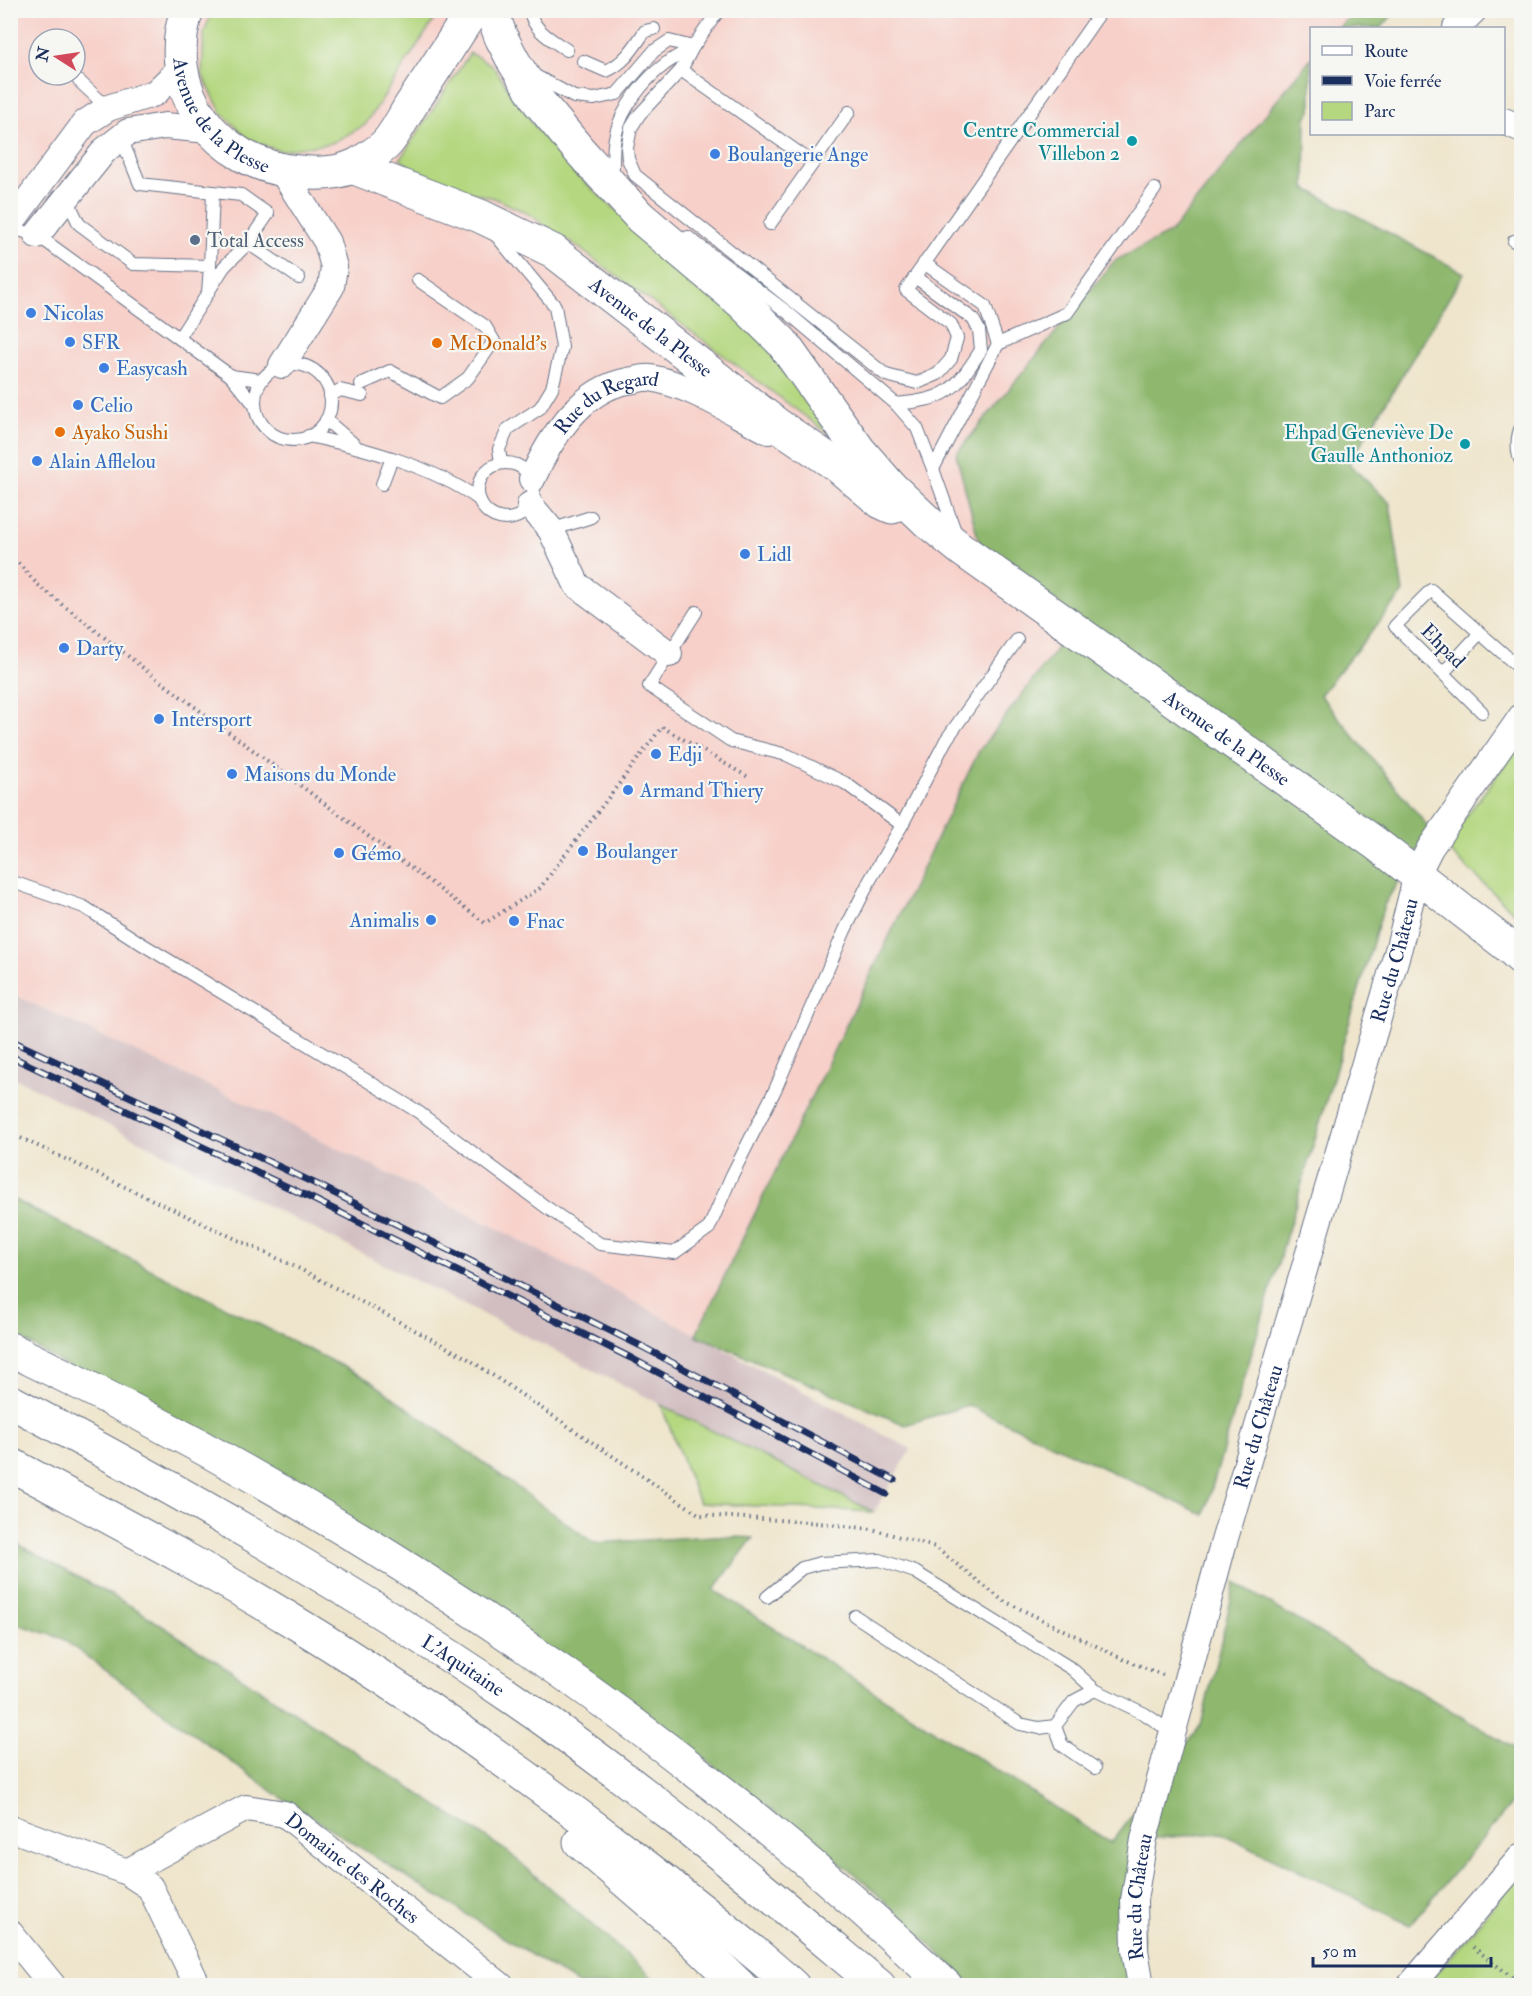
<svg xmlns="http://www.w3.org/2000/svg" width="1532" height="1996" font-family="'IM FELL Double Pica',serif">
<style>
.built{fill:#f7d0c9;fill-rule:evenodd}
.industrial{fill:#d2bec1}
.green{fill:#b4d77f;stroke:#68836e;stroke-width:1.5}
.forest{fill:#8fb86e;stroke:#557466;stroke-width:1.5}
.lines{fill:none;stroke-linecap:round;stroke-linejoin:round}
.lane-casing{stroke:#656f84;stroke-width:14}
.street-casing{stroke:#656f84;stroke-width:28}
.primary-casing{stroke:#656f84;stroke-width:35}
.highway-casing{stroke:#656f84;stroke-width:35}
.path{stroke:#656f84;stroke-width:4;stroke-dasharray:1.5 4.5;stroke-linecap:butt}
.lane{stroke:#fff;stroke-width:12}
.street{stroke:#fff;stroke-width:26}
.primary{stroke:#fff;stroke-width:33}
.highway{stroke:#fff;stroke-width:33}
.rail-casing{stroke:#1b2f5e;stroke-width:7}
.rail{stroke:#f6f6f2;stroke-width:4.5;stroke-dasharray:14;stroke-linecap:butt}
.culture-dot{fill:#0f9aa8;stroke:#f6f6f2;stroke-width:2}
.shop-dot{fill:#3f7fe0;stroke:#f6f6f2;stroke-width:2}
.service-dot{fill:#5c6f8a;stroke:#f6f6f2;stroke-width:2}
.food-dot{fill:#e8710a;stroke:#f6f6f2;stroke-width:2}
.labels{text-anchor:middle;dominant-baseline:central;stroke-width:4.5;stroke-linejoin:round;paint-order:stroke}
.street-label{font-size:20px;fill:#1b2f5e;stroke:#f6f6f2}
.culture-label{font-size:20px;fill:#0d838f;stroke:#f6f6f2;text-anchor:end}
.shop-label{font-size:20px;fill:#366cbe;stroke:#f6f6f2;text-anchor:start}
.service-label{font-size:20px;fill:#4e5e75;stroke:#f6f6f2;text-anchor:start}
.food-label{font-size:20px;fill:#c56008;stroke:#f6f6f2;text-anchor:start}
</style>
<rect width="100%" height="100%" fill="#f6f6f2"/>
<filter id="ink" filterUnits="userSpaceOnUse"><feTurbulence type="fractalNoise" baseFrequency=".0167" numOctaves="2"/><feDisplacementMap in="SourceGraphic" scale="12" xChannelSelector="R" yChannelSelector="G"/><feConvolveMatrix kernelMatrix="1 2 1 2 8 2 1 2 1" color-interpolation-filters="sRGB"/></filter>
<filter id="wash" filterUnits="userSpaceOnUse"><feTurbulence type="fractalNoise" baseFrequency=".008" numOctaves="4" result="noise"/><feDisplacementMap in="SourceGraphic" scale="24" xChannelSelector="R" yChannelSelector="G"/><feGaussianBlur stdDeviation="1.35" result="paint"/><feColorMatrix in="noise" values="0 0 0 0 0 0 0 0 0 0 0 0 0 0 0 0 0 1.4 0 .05"/><feComposite in="paint" operator="in"/></filter>
<g filter="url(#wash)">
<rect width="100%" height="100%" fill="#efe5cc"/>
<path class="built" d="M11 11H1355L1338 28H1312L1311 58 1170 233 1114 261 1068 612 1055 651 979 751 696 1335 502 1231 273 1116 11 993ZM39 39H75V75H39Z"/>
<polygon class="industrial" points="10,993 273,1116 502,1231 911,1449 874,1512 11,1076"/>
<g class="green">
<polygon points="212,11 440,11 365,125 332,143 280,151 249,140 221,112 202,74 204,33"/>
<polygon points="470,53 492,65 537,129 581,179 640,231 755,328 845,446 579,248 525,212 494,198 463,191 413,169 400,159"/>
<polygon points="1521,743 1521,919 1444,846"/>
<polygon points="661,1405 874,1512 699,1503"/>
<polygon points="1521,1873 1521,1985 1427,1985"/>
</g>
<g class="forest">
<polygon points="1355,11 1355,10 1396,11 1381,28 1338,28"/>
<polygon points="1311,58 1311,111 1306,117 1305,188 1464,273 1349,464 1390,503 1403,593 1320,695 1430,829 1384,905 1204,1515 968,1405 905,1425 696,1335 979,751 1055,651 1068,613 979,542 956,454 1114,261 1170,233"/>
<polygon points="10,1198 369,1380 594,1543 715,1536 753,1538 714,1590 1111,1843 1201,1725 1235,1583 1521,1752 1521,1793 1410,1925 1221,1833 1144,1839 1141,1985 972,1985 866,1883 621,1695 11,1333"/>
<polygon points="10,1540 138,1610 508,1852 661,1985 579,1985 283,1799 61,1638 11,1622"/>
</g>
</g>
<g filter="url(#ink)">
<g class="lines">
<defs>
<g id="lane">
<path d="M530 10C532 30 552 40 567 50"/>
<polyline points="719,10 693,47 681,70 639,115 631,128 627,148 628,159 635,175 886,375 917,383 938,374 951,359 957,338 951,324 906,290 915,277"/>
<path d="M583 61 606 71C625 63 634 47 645 31L654 29"/>
<polyline points="681,70 813,163"/>
<polyline points="532,74 574,97 594,99 617,94 654,51 669,41 693,47"/>
<polyline points="79,81 108,108"/>
<polyline points="121,138 140,184 213,192 210,266"/>
<path d="M613 179C613 164 612 148 616 133 622 108 644 80 664 65 672 59 682 54 691 48"/>
<polyline points="67,199 79,224 133,264 210,266 208,293 179,338"/>
<polyline points="770,224 849,112"/>
<polyline points="10,228 37,235 231,376 254,404"/>
<polyline points="494,233 555,306 562,347 552,388 540,408 508,429 499,449 501,463"/>
<polyline points="688,237 787,312 896,404 917,428 933,469 956,534"/>
<polyline points="1514,241 1522,245"/>
<polyline points="248,243 299,278"/>
<polyline points="924,263 985,306 998,344 933,469"/>
<polyline points="210,289 224,267 248,243 268,214 241,195 213,192"/>
<polyline points="998,344 1067,313 1155,189"/>
<circle cx="293" cy="402" r="38"/>
<polyline points="231,376 261,380"/>
<polyline points="361,384 390,371 440,398 468,378 494,341 485,326 418,280"/>
<polyline points="330,396 340,390 362,395"/>
<path d="M896 404C947 399 954 392 981 350L979 330 973 319 915 277 1102 10"/>
<polyline points="326,420 355,445"/>
<path d="M1522 426C1516 435 1516 454 1522 463"/>
<path d="M308 436C365 448 432 466 480 500"/>
<circle cx="506" cy="491" r="28"/>
<polyline points="382,484 392,458"/>
<polyline points="551,530 591,517"/>
<polyline points="1443,673 1479,634"/>
<polyline points="1482,712 1395,626 1431,590 1522,670"/>
<polyline points="902,825 946,740 1017,640"/>
<polyline points="10,881 84,907 142,944 417,1111 546,1207 600,1244 674,1253 709,1228 732,1175 775,1090 845,930 870,880 902,825 845,783 787,755 731,741 649,686 696,612"/>
<polyline points="767,1597 802,1568 820,1563 880,1560 915,1572 1072,1669 1095,1690 1145,1714 1161,1725 1174,1728"/>
<polyline points="855,1616 1020,1724 1039,1728 1055,1726 1074,1701 1095,1690"/>
<polyline points="1055,1726 1062,1745 1095,1768"/>
</g>
<g id="street">
<polyline points="1456,28 1474,10"/>
<polyline points="1504,121 1522,129"/>
<polyline points="10,224 85,123 108,108 155,93 181,68"/>
<polyline points="37,235 105,150 128,132 165,126 209,130"/>
<polyline points="282,365 331,287 334,267 327,242 282,171"/>
<path id="s1" d="M532 479C550 438 581 389 628 381 636 380 644 377 651 378 693 386 731 412 769 431"/>
<polyline points="530,505 551,530 577,585 669,654"/>
<polyline points="10,1828 127,1872 150,1887 198,1986"/>
<path id="s2" d="M127 1872 246 1808 285 1814 501 1986"/>
<polyline points="10,1933 53,1986"/>
<path id="s3" d="M1141 1986 1135 1950 1134 1900 1144 1839 1223 1545 1399 947 1417 874 1430 848 1522 716"/>
<polyline points="1410,1986 1522,1856"/>
</g>
<g id="primary">
<path id="s4" d="M187 10C160 90 216 165 298 172 315 174 335 174 352 167 360 164 380 150 386 144 397 132 404 115 413 102 433 72 453 41 473 10"/>
<path id="s5" d="M491 10 501 37 514 62 539 102 579 150 640 217 740 301 782 342 859 450 892 488 929 523 961 549 1375 843 1508 946 1522 959"/>
<path id="s6" d="M352 167 480 216 553 251 779 426 838 466 881 502 892 507"/>
</g>
<g id="highway">
<path d="M10 1349C349 1511 673 1727 946 1986"/>
<path id="s7" d="M10 1401C183 1493 353 1589 514 1699 642 1786 760 1887 879 1986"/>
<path d="M10 1464C106 1516 203 1566 296 1623 409 1692 518 1769 623 1849 681 1893 738 1937 793 1986"/>
<polyline points="580,1842 683,1931 740,1986"/>
</g>
</defs>
<use href="#lane" class="lane-casing"/>
<use href="#street" class="street-casing"/>
<use href="#primary" class="primary-casing"/>
<use href="#highway" class="highway-casing"/>
<g class="path">
<polyline points="10,554 38,585 152,675 485,923 540,888 662,727 750,778"/>
<polyline points="10,1133 300,1269 467,1358 700,1515 809,1522 872,1529 935,1547 1002,1600 1123,1659 1163,1675"/>
<polyline points="1473,1947 1522,1985"/>
</g>
<use href="#lane" class="lane"/>
<use href="#street" class="street"/>
<use href="#primary" class="primary"/>
<use href="#highway" class="highway"/>
<defs>
<g id="rail">
<polyline points="10,1040 316,1184 641,1346 894,1480"/>
<polyline points="10,1056 311,1198 631,1358 886,1494"/>
</g>
</defs>
<use href="#rail" class="rail-casing"/>
<use href="#rail" class="rail"/>
</g>
</g>
<g class="culture-dot">
<circle cx="1132" cy="141" r="6"/>
<circle cx="1465" cy="444" r="6"/>
</g>
<g class="shop-dot">
<circle cx="715" cy="154" r="6"/>
<circle cx="31" cy="313" r="6"/>
<circle cx="70" cy="342" r="6"/>
<circle cx="104" cy="368" r="6"/>
<circle cx="78" cy="405" r="6"/>
<circle cx="37" cy="461" r="6"/>
<circle cx="745" cy="554" r="6"/>
<circle cx="64" cy="648" r="6"/>
<circle cx="159" cy="719" r="6"/>
<circle cx="656" cy="754" r="6"/>
<circle cx="232" cy="774" r="6"/>
<circle cx="628" cy="790" r="6"/>
<circle cx="583" cy="851" r="6"/>
<circle cx="339" cy="853" r="6"/>
<circle cx="431" cy="920" r="6"/>
<circle cx="514" cy="921" r="6"/>
</g>
<circle class="service-dot" cx="195" cy="240" r="6"/>
<g class="food-dot">
<circle cx="437" cy="343" r="6"/>
<circle cx="60" cy="432" r="6"/>
</g>
<g class="labels">
<g class="street-label">
<text stroke="none"><textPath href="#s4" startOffset="123">Avenue de la Plesse</textPath></text>
<text stroke="none"><textPath href="#s6" startOffset="342">Avenue de la Plesse</textPath></text>
<text stroke="none"><textPath href="#s1" startOffset="114">Rue du Regard</textPath></text>
<text transform="translate(1443 646) rotate(45)">Ehpad</text>
<text stroke="none"><textPath href="#s5" startOffset="1048">Avenue de la Plesse</textPath></text>
<text stroke="none"><textPath href="#s3" startOffset="1062">Rue du Château</textPath></text>
<text stroke="none"><textPath href="#s3" startOffset="576">Rue du Château</textPath></text>
<text stroke="none"><textPath href="#s7" startOffset="525">L'Aquitaine</textPath></text>
<text stroke="none"><textPath href="#s2" startOffset="261">Domaine des Roches</textPath></text>
<text stroke="none"><textPath href="#s3" startOffset="90">Rue du Château</textPath></text>
</g>
<g class="culture-label">
<text x="1120" y="130">Centre Commercial<tspan x="1120" dy="23">Villebon 2</tspan></text>
<text x="1453" y="432">Ehpad Geneviève De<tspan x="1453" dy="23">Gaulle Anthonioz</tspan></text>
</g>
<g class="shop-label">
<text x="727" y="154">Boulangerie Ange</text>
<text x="43" y="313">Nicolas</text>
<text x="82" y="342">SFR</text>
<text x="116" y="368">Easycash</text>
<text x="90" y="405">Celio</text>
<text x="49" y="461">Alain Afflelou</text>
<text x="757" y="554">Lidl</text>
<text x="76" y="648">Darty</text>
<text x="171" y="719">Intersport</text>
<text x="668" y="754">Edji</text>
<text x="244" y="774">Maisons du Monde</text>
<text x="640" y="790">Armand Thiery</text>
<text x="595" y="851">Boulanger</text>
<text x="351" y="853">Gémo</text>
<text x="419" y="920" text-anchor="end">Animalis</text>
<text x="526" y="921">Fnac</text>
</g>
<g class="service-label">
<text x="207" y="240">Total Access</text>
</g>
<g class="food-label">
<text x="449" y="343">McDonald's</text>
<text x="72" y="432">Ayako Sushi</text>
</g>
</g>
<rect width="1532" height="1996" fill="none" stroke="#f6f6f2" stroke-width="36"/>
<rect x="1310" y="27" width="195" height="108" fill="#f6f6f2" stroke="#9ea6b7" stroke-width="1.5"/>
<rect x="1322" y="46" width="30" height="9" fill="#ffffff" stroke="#9ea6b7" stroke-width="1.5"/>
<text x="1364" y="57" font-size="18" fill="#1b2f5e">Route</text>
<rect x="1322" y="76" width="30" height="9" fill="#1b2f5e" stroke="#9ea6b7" stroke-width="1.5"/>
<text x="1364" y="87" font-size="18" fill="#1b2f5e">Voie ferrée</text>
<rect x="1322" y="102" width="30" height="18" fill="#b4d77f" stroke="#9ea6b7" stroke-width="1.5"/>
<text x="1364" y="117" font-size="18" fill="#1b2f5e">Parc</text>
<g transform="translate(57 57) rotate(282)"><circle r="28" fill="#f6f6f2" stroke="#9ea6b7" stroke-width="1.5"/>
<path d="M0-4.5L10 22L0 15L-10 22Z" fill="#d1495b"/>
<text y="-9" font-size="16" font-weight="bold" text-anchor="middle" fill="#1b2f5e">N</text>
</g>
<path d="M1313 1957v9h178v-9" fill="none" stroke="#1b2f5e" stroke-width="3"/>
<text x="1322" y="1957" font-size="18" fill="#1b2f5e" stroke="#f6f6f2" stroke-width="4.5" paint-order="stroke">50 m</text>
</svg>
